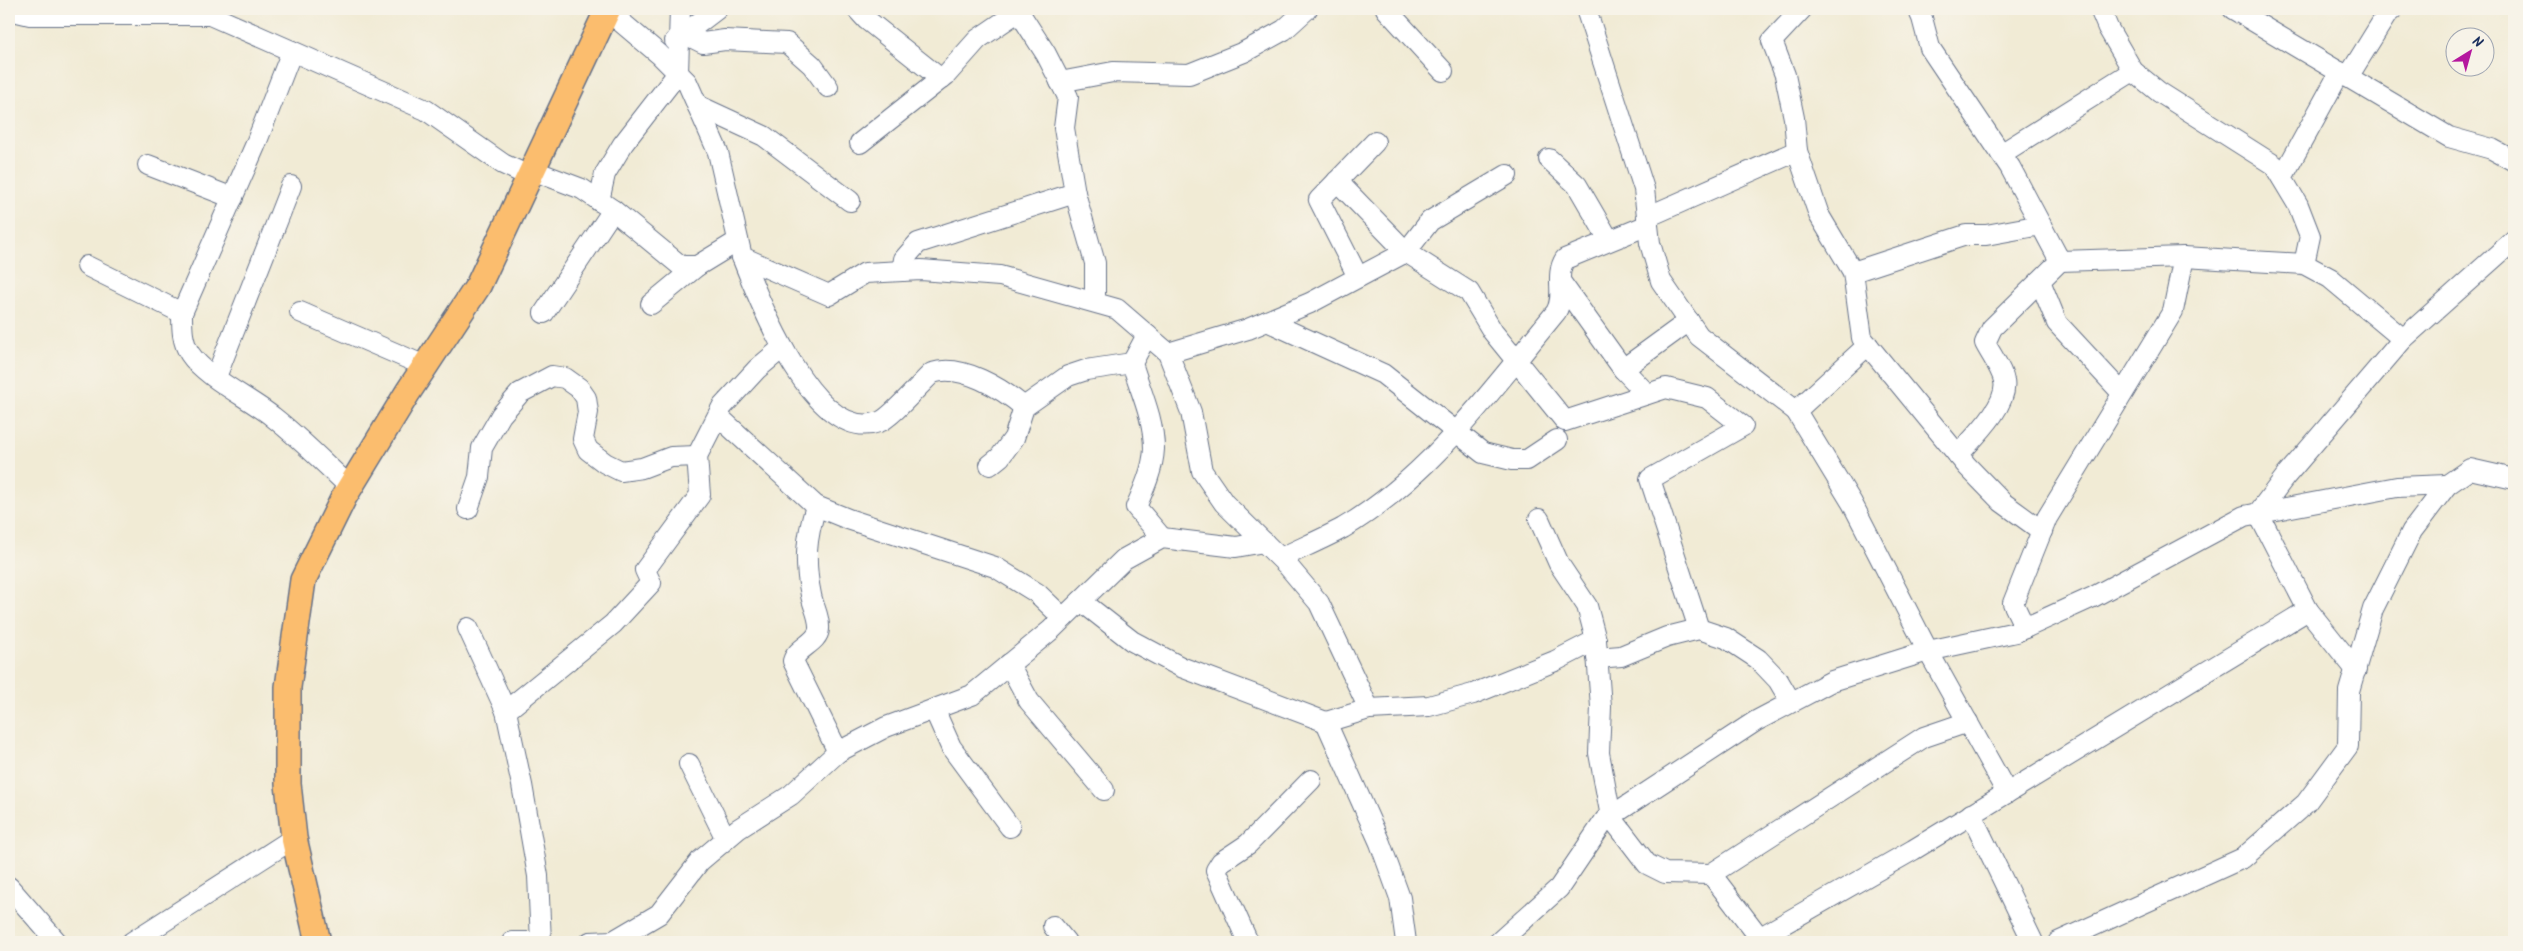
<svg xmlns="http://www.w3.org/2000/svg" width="2523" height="951" font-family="Kalam,sans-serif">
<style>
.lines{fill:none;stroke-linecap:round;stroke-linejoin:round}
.minor-casing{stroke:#667188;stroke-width:22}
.major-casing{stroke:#667188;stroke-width:28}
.minor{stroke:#fff;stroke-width:20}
.major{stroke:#fbbd6e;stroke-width:25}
</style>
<rect width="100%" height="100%" fill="#f7f3e8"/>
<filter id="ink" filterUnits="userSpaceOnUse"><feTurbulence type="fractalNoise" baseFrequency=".02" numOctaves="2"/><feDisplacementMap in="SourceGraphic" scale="10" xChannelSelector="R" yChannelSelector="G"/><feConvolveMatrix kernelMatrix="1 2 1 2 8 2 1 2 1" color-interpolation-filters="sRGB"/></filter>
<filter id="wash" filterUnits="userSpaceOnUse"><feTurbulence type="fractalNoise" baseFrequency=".0096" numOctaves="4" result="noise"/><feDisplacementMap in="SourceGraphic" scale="20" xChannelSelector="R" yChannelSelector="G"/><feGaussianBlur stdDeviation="1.12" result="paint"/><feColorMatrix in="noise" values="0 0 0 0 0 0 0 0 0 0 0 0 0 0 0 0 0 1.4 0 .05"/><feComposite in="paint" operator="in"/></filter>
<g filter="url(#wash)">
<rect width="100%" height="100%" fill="#f1ebd5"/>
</g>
<g filter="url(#ink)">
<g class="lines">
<defs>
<g id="minor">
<polyline points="857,9 867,20 941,79"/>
<polyline points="1017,9 1046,54 1068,97 1064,128 1075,193 1095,263 1095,302"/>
<polyline points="1386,9 1443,71"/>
<polyline points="1586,9 1644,189 1650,243 1661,281 1699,336 1796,411 1852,503 1928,651 2007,793"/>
<polyline points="1802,9 1772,41 1785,75 1794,118 1797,151 1819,215 1853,272 1862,338 1967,466 2002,502 2042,531"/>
<polyline points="1918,9 1922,18 1930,48 2010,167 2060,261 2184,257 2304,264 2330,278 2403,339"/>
<polyline points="2100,9 2108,28 2133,71 2159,92 2274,165 2298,205 2310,236 2304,264"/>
<polyline points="2233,9 2449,137 2492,149 2514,161"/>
<polyline points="9,10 30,15 210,15 426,110 503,164 529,176"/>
<polyline points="608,11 659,54 687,82 718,152 742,257 829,295 865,273 921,270 1000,276 1117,309 1168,353 1191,412 1202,471 1224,503 1287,565 1319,603 1369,709"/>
<polyline points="685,34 703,43 725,40 787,43 812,65 828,87"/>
<polyline points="675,41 717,9"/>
<path d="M292 51 255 146 182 313C182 328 182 342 190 354 205 377 251 399 273 417 300 438 325 464 350 487"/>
<polyline points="2348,77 2387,14 2393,9"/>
<polyline points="1060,82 1113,72 1189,74 1244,52 1284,30 1307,9"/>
<polyline points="697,105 764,136 850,201"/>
<polyline points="860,143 946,75 978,39 1022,9"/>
<polyline points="2001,154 2133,71"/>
<polyline points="1549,159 1577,185 1609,240"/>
<polyline points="148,165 233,198"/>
<polyline points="532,170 582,189 613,210 681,266 697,266 738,241"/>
<polyline points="2282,178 2340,72"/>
<polyline points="1337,181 1406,252 1469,292 1493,332 1565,421 1666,388 1707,398 1743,426 1650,479 1699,629"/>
<polyline points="599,201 605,174 623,144 678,73 680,9"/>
<polyline points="1647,217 1797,151"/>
<path d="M742 257C759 301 815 445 879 422 890 419 921 383 932 373 962 363 1002 389 1024 407"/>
<polyline points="87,266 182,313"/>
<polyline points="902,271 904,259 918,243 1075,193"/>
<polyline points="1853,272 1966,235 1986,235 2041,225"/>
<polyline points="1358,277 1319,200 1375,142"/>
<polyline points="1560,281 1623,369"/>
<polyline points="2040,281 2057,323 2122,393"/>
<polyline points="651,304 697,266"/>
<polyline points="300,312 425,366"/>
<polyline points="544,313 613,210"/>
<polyline points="1267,321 1383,374 1483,453 1512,460 1527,460 1557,440"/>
<path d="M1147 335 1132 363C1140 390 1154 419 1154 449 1153 469 1144 489 1136 507L1162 538"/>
<polyline points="1168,353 1248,329 1310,303 1406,252 1430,221 1507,175"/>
<polyline points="216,377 291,186"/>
<polyline points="1647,394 1623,369 1689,321"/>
<polyline points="1796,411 1868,345"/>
<polyline points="718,416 816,506 848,519 995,567 1037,593 1063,618"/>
<path d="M1958 455C1972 439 2009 405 2004 381 2002 369 1991 355 1985 343L1992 328 2060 261"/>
<polyline points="990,465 1000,457 1014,438 1024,407 1068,376 1086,370 1132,363"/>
<path d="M816 506C806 539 804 561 811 595 813 606 820 617 819 629 818 643 797 647 793 661L838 752"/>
<polyline points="468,509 479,477 482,448 501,415 520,393 552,376 565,378 579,388 586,398 588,412 583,439 588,450 605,463 621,471 642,468 671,457 697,456"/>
<polyline points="1539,519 1559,564 1587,606 1596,640 1601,707 1599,753 1611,817 1647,864 1665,873 1711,874 1763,942"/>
<path d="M1281 558C1301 548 1323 539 1343 528 1429 478 1494 387 1556 312 1566 295 1554 276 1565 259L1648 225"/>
<polyline points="1081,601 1132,641 1181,667 1326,722 1369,709 1429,706 1473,694 1555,661 1596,640"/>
<polyline points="468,628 506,711"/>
<polyline points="2025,628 2013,603 2047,518 2173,311 2184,257"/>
<polyline points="1597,658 1621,656 1667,637 1699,629 1726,638 1758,659 1778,680 1791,702"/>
<polyline points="1009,664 1029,701 1104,790"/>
<polyline points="2356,670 2308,610 2258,513 2285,477 2403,339 2514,240"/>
<polyline points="934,709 951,747 1010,827"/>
<polyline points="1326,722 1380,843 1400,898 1406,942"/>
<polyline points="689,764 726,839"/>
<polyline points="1971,814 2033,942"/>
<polyline points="1711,874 1924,737 1968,722"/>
<polyline points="9,887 57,942"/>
<polyline points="1053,926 1066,942"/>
<polyline points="1759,938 1913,850 2308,610"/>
<polyline points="132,942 294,838"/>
<polyline points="512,942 538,942"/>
<polyline points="541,942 538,876 522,785 506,711 613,624 651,583 645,570 700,495 697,456 722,407 757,369 782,348"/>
<polyline points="590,942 613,941 659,914 700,861 738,829 791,795 838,752 886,727 972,695 1051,630 1124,559 1162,538 1236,547 1264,542"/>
<polyline points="1248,942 1216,870 1221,862 1248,844 1311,780"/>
<polyline points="1499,942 1559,888 1605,820 1756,721 1832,681 1928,651 2016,632 2093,597 2244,516 2397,487 2447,485"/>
<polyline points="2058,942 2243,858 2306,803 2348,746 2349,691 2373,609 2412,531 2447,485 2470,469 2514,479"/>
</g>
<polyline id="major" points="318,942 294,838 288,784 288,687 303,580 344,497 408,392 478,286 608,9"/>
</defs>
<use href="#minor" class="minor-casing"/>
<use href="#major" class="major-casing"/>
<use href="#minor" class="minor"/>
<use href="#major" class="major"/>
</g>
</g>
<rect width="2523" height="951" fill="none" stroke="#f7f3e8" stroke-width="30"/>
<g transform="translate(2470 52) rotate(37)"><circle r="24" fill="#f7f3e8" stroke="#9fa5b1"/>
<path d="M0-4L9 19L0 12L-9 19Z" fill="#b5179e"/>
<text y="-8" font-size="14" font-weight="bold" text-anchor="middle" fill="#1b2f5e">N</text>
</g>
</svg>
